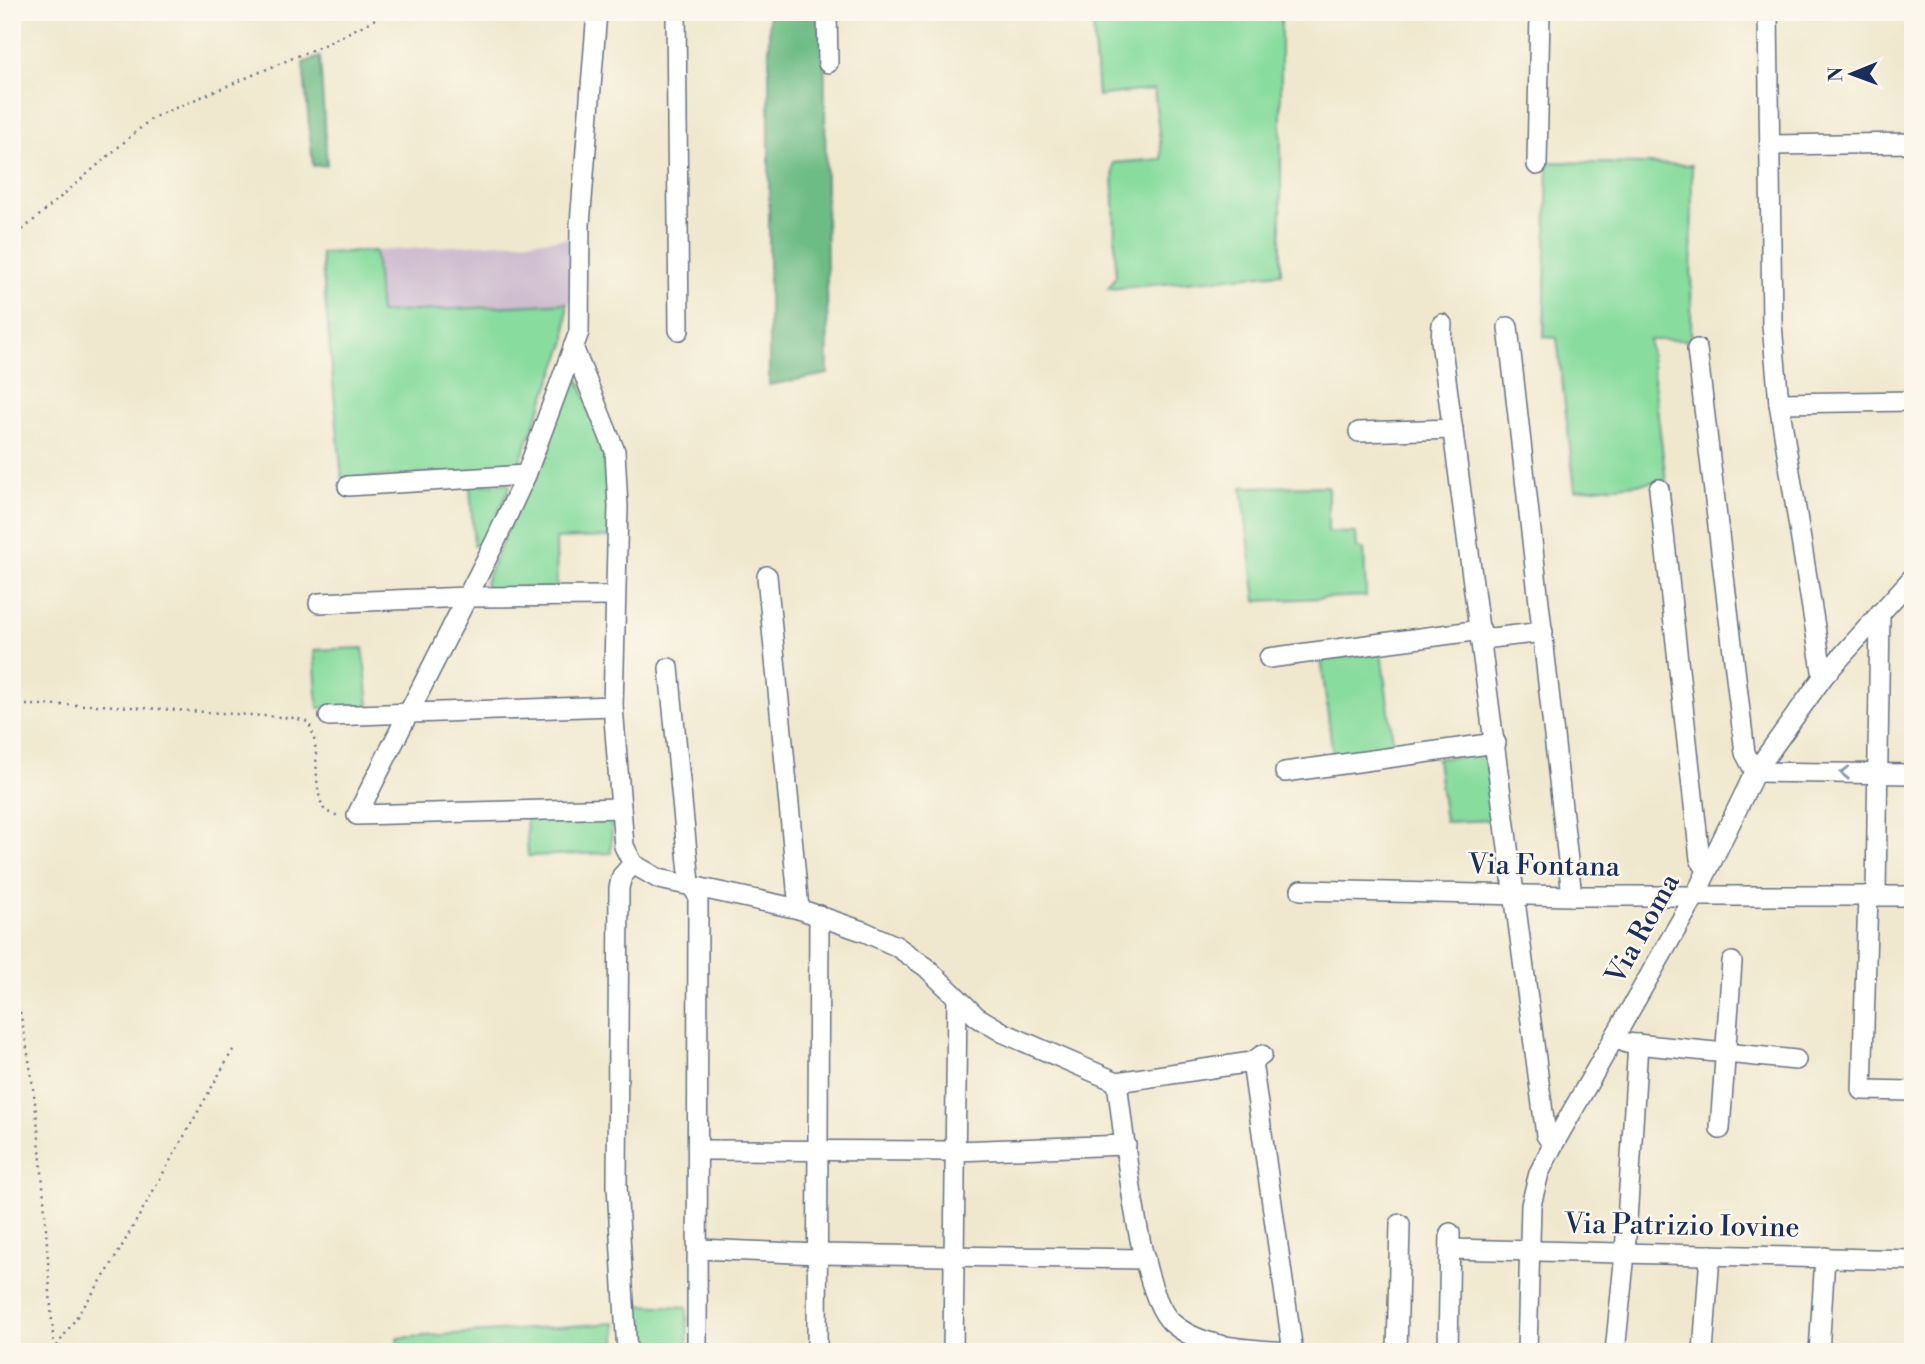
<svg xmlns="http://www.w3.org/2000/svg" width="1925" height="1364" font-family="'Libre Bodoni',serif">
<style>
.industrial{fill:#cfbdd0}
.green{fill:#88dc9e;stroke:#52867e;stroke-width:2}
.forest{fill:#6ebc85;stroke:#447672;stroke-width:2}
.lines{fill:none;stroke-linecap:round;stroke-linejoin:round}
.minor-casing{stroke:#667085;stroke-width:22}
.path{stroke:#667085;stroke-width:2.5;stroke-dasharray:2 5;stroke-linecap:butt}
.minor{stroke:#fff;stroke-width:19}
.oneway{stroke:#8d97ae}
.labels{text-anchor:middle;dominant-baseline:central;stroke-width:5;stroke-linejoin:round;paint-order:stroke}
.street-label{font-size:28px;fill:#1b2f5e;stroke:#fbf7ec}
</style>
<rect width="100%" height="100%" fill="#fbf7ec"/>
<filter id="ink" filterUnits="userSpaceOnUse"><feTurbulence type="fractalNoise" baseFrequency=".0143" numOctaves="2"/><feDisplacementMap in="SourceGraphic" scale="14" xChannelSelector="R" yChannelSelector="G"/><feConvolveMatrix kernelMatrix="1 2 1 2 8 2 1 2 1" color-interpolation-filters="sRGB"/></filter>
<filter id="wash" filterUnits="userSpaceOnUse"><feTurbulence type="fractalNoise" baseFrequency=".00686" numOctaves="4" result="noise"/><feDisplacementMap in="SourceGraphic" scale="28" xChannelSelector="R" yChannelSelector="G"/><feGaussianBlur stdDeviation="1.57" result="paint"/><feColorMatrix in="noise" values="0 0 0 0 0 0 0 0 0 0 0 0 0 0 0 0 0 1.4 0 .05"/><feComposite in="paint" operator="in"/></filter>
<g filter="url(#wash)">
<rect width="100%" height="100%" fill="#f0e8ce"/>
<polygon class="industrial" points="577,238 576,302 380,313 375,251"/>
<g class="green">
<polygon points="1092,12 1281,12 1281,273 1108,289 1116,276 1113,163 1162,159 1154,89 1098,96"/>
<polygon points="1548,162 1692,165 1691,340 1649,340 1666,481 1575,490 1557,338 1544,337"/>
<polygon points="375,251 380,313 567,303 566,341 517,469 342,479 321,253"/>
<polygon points="571,378 578,378 603,443 610,537 556,539 557,588 489,589 485,583"/>
<polygon points="508,483 510,487 484,546 474,546 470,486"/>
<polygon points="1328,486 1328,532 1356,533 1357,548 1364,549 1366,596 1256,601 1242,487"/>
<polygon points="363,648 369,706 318,708 314,650"/>
<polygon points="1381,652 1394,748 1333,756 1321,659"/>
<polygon points="1486,752 1493,820 1445,822 1437,759"/>
<polygon points="612,815 611,853 528,856 526,818"/>
<polygon points="633,1305 687,1307 688,1352 636,1352"/>
<polygon points="615,1323 617,1352 398,1352 397,1338"/>
</g>
<g class="forest">
<polygon points="769,12 824,12 828,374 769,385"/>
<polygon points="320,57 327,165 313,166 303,63"/>
</g>
</g>
<g filter="url(#ink)">
<g class="lines">
<defs>
<g id="minor">
<polyline points="597,12 580,224 579,332 526,475 495,542 357,815 621,808"/>
<polyline points="676,12 679,330"/>
<polyline points="827,12 828,63"/>
<polyline points="1768,12 1772,325 1779,403 1823,677"/>
<polyline points="1770,145 1913,143"/>
<polyline points="1537,165 1540,12"/>
<path d="M1442 324 1441 341C1478 606 1510 871 1546 1135L1553 1145"/>
<polyline points="1508,327 1572,896"/>
<polyline points="573,347 615,451 618,507 613,706 624,846 633,864 659,879 799,909 865,932 896,946 926,967 977,1017 1004,1033 1117,1082 1252,1062 1262,1055"/>
<polyline points="1697,349 1745,753 1755,772 1913,774"/>
<polyline points="1779,403 1913,401"/>
<polyline points="1359,432 1453,429"/>
<polyline points="348,486 526,475"/>
<polyline points="1659,489 1700,859 1707,870"/>
<polyline points="767,576 799,909"/>
<polyline points="319,603 467,597 614,596"/>
<polyline points="1483,639 1543,632"/>
<polyline points="1269,658 1481,630"/>
<polyline points="669,668 690,883 698,896 697,1352"/>
<polyline points="329,716 613,706"/>
<polyline points="1285,772 1496,743"/>
<polyline points="1301,890 1572,896 1913,896"/>
<polyline points="1876,894 1880,613"/>
<polyline points="1868,895 1862,1090 1913,1091"/>
<polyline points="1626,1043 1796,1060"/>
<polyline points="1252,1062 1293,1352"/>
<path d="M1117 1082C1124 1132 1138 1290 1171 1322 1202 1350 1251 1349 1289 1352"/>
<polyline points="1720,1129 1732,962"/>
<polyline points="699,1150 956,1151 1126,1145"/>
<polyline points="698,1249 818,1254 1145,1259"/>
<polyline points="1450,1249 1913,1260"/>
<polyline points="627,1352 617,1186 619,888 622,876 633,864"/>
<polyline points="817,1352 819,915"/>
<polyline points="953,1352 957,998"/>
<polyline points="1397,1352 1400,1224"/>
<polyline points="1448,1352 1450,1233"/>
<polyline points="1527,1352 1531,1205 1539,1173 1553,1145 1695,896 1755,772 1823,677 1913,577"/>
<polyline points="1615,1352 1625,1253 1638,1044"/>
<polyline points="1703,1352 1710,1255"/>
<polyline points="1819,1352 1825,1257"/>
</g>
</defs>
<use href="#minor" class="minor-casing"/>
<g class="path">
<polyline points="12,239 152,118 328,43 389,12"/>
<path d="M12 705H100L295 718 308 722C323 749 310 784 325 811L341 817"/>
<path d="M20 1012C44 1123 45 1237 54 1349"/>
<polyline points="53,1352 109,1269 234,1048"/>
</g>
<use href="#minor" class="minor"/>
</g>
<defs><path id="oneway-chevron" d="M-2-3.5L2.5 0L-2 3.5" fill="none" stroke-width="1.6" stroke-linecap="round" stroke-linejoin="round" transform="scale(1.75)"/></defs>
<use class="oneway" href="#oneway-chevron" transform="translate(1845 773) rotate(-179)"/>
</g>
<g class="labels">
<g class="street-label">
<text transform="translate(1544 866) rotate(1)">Via Fontana</text>
<text transform="translate(1643 929) rotate(-61)">Via Roma</text>
<text transform="translate(1682 1226) rotate(1)">Via Patrizio Iovine</text>
</g>
</g>
<rect width="1925" height="1364" fill="none" stroke="#fbf7ec" stroke-width="42"/>
<g transform="translate(1852 74) rotate(269)" stroke="#fbf7ec" stroke-width="5" paint-order="stroke">
<path d="M0-5L12 26L0 18L-12 26Z" fill="#1b2f5e"/>
<text y="-10" font-size="19" font-weight="bold" text-anchor="middle" fill="#1b2f5e">N</text>
</g>
</svg>
